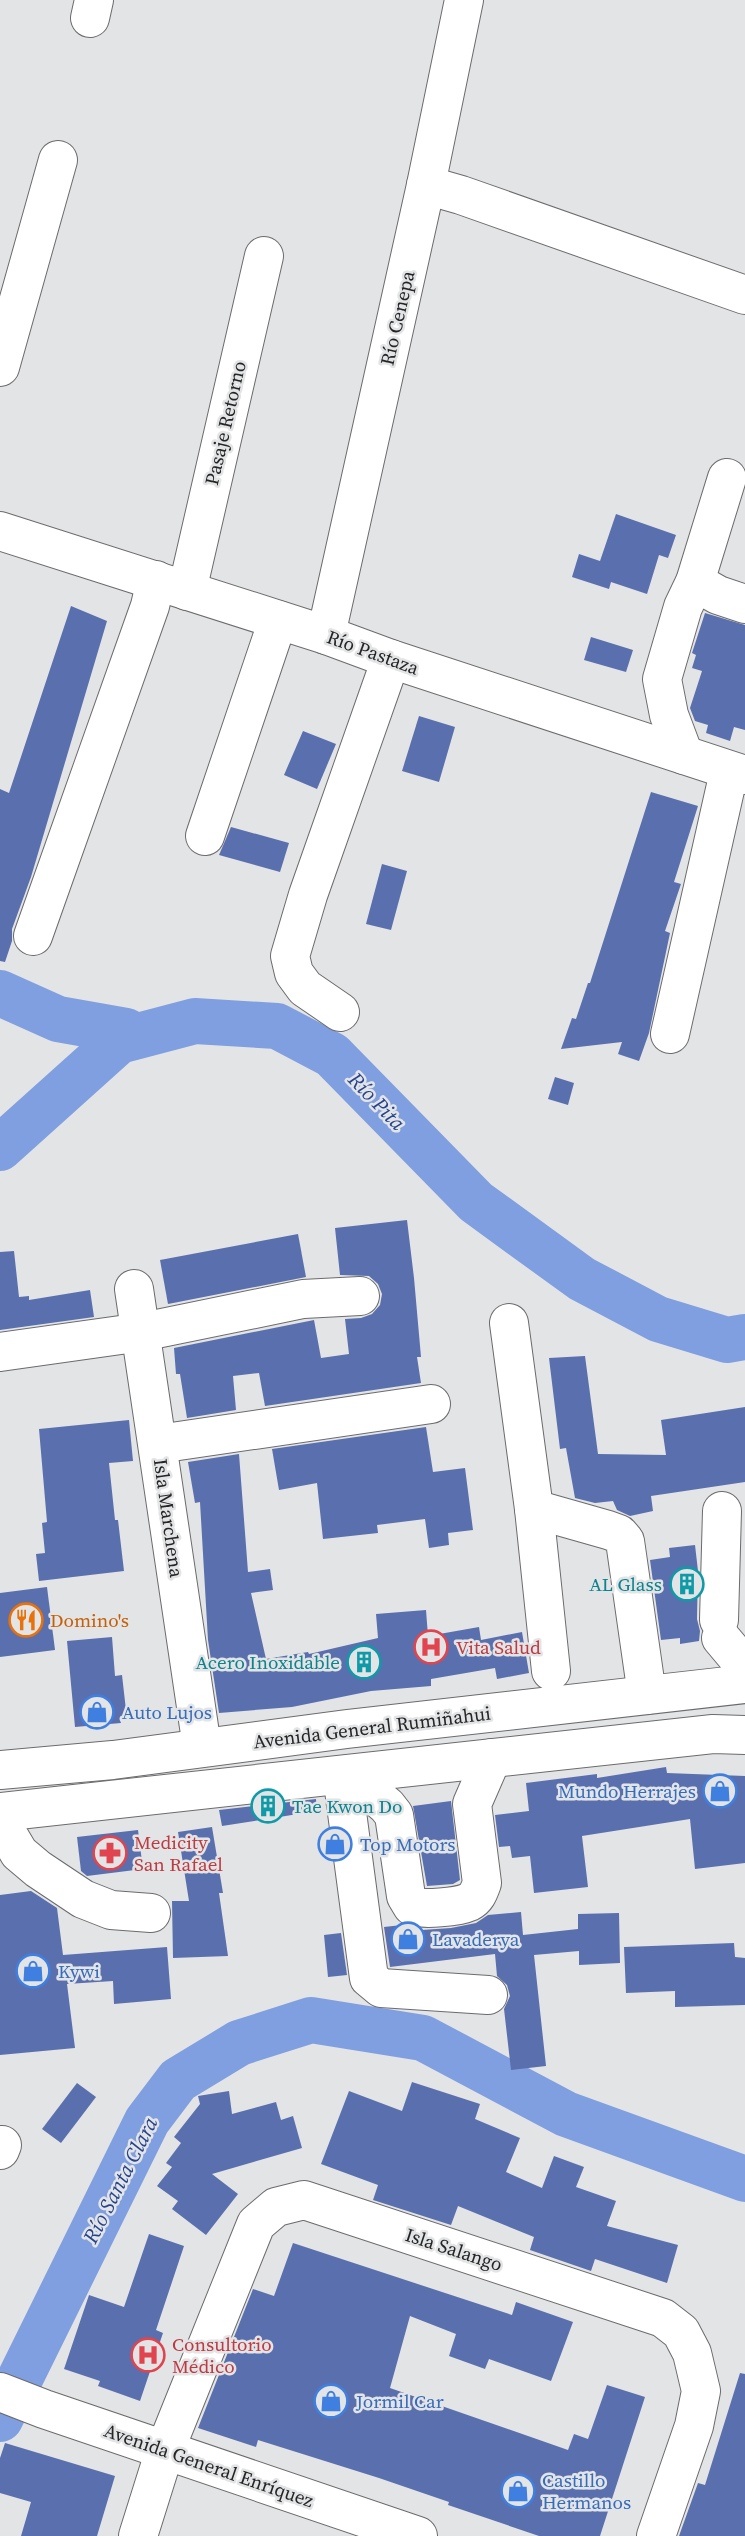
<svg xmlns="http://www.w3.org/2000/svg" width="745" height="2536" font-family="'Source Serif 4',serif">
<style>
.lines{fill:none;stroke-linecap:round;stroke-linejoin:round}
.river{stroke:#809fe0;stroke-width:46}
.building{fill:#5a6fae}
.minor-casing{stroke:#6b6b6d;stroke-width:40}
.major-casing{stroke:#6b6b6d;stroke-width:40}
.highway-casing{stroke:#6b6b6d;stroke-width:40}
.minor{stroke:#fff;stroke-width:38}
.major{stroke:#fff;stroke-width:38}
.highway{stroke:#fff;stroke-width:38}
.labels{text-anchor:middle;dominant-baseline:central;stroke-width:5;stroke-linejoin:round;paint-order:stroke}
.street-label{font-size:19px;fill:#252526;stroke:#e3e4e5}
.culture-label{font-size:19px;fill:#0d838f;stroke:#e3e4e5;text-anchor:end}
.food-label{font-size:19px;fill:#c56008;stroke:#e3e4e5;text-anchor:start}
.health-label{font-size:19px;fill:#be3a42;stroke:#e3e4e5;text-anchor:start}
.shop-label{font-size:19px;fill:#366cbe;stroke:#e3e4e5;text-anchor:start}
.water-label{font-size:21px;font-style:italic;fill:#244390;stroke:#e3e4e5}
</style>
<rect width="100%" height="100%" fill="#e3e4e5"/>
<g class="lines">
<g class="river">
<polyline points="0,993 58,1019 126,1031"/>
<polyline points="0,1148 119,1041 195,1021 277,1026 332,1055 476,1202 582,1279 658,1319 727,1340 745,1337"/>
<polyline points="0,2419 147,2121 178,2080 239,2043 311,2020 423,2038 566,2114 745,2179"/>
</g>
</g>
<g class="building">
<polygon points="616,514 676,535 668,558 659,555 647,594 611,582 609,589 572,577 579,554 600,561"/>
<polygon points="71,606 107,621 31,877 12,929 12,941 5,962 0,961 0,789 9,793"/>
<polygon points="705,613 745,625 745,730 734,727 730,741 706,733 708,725 695,721 690,708 702,671 692,668 696,655 692,653"/>
<polygon points="591,637 633,650 626,672 584,660"/>
<polygon points="419,716 455,727 439,782 402,771"/>
<polygon points="303,731 336,744 317,789 284,775"/>
<polygon points="651,792 698,806 674,882 681,884 665,931 670,933 649,1033 639,1061 618,1054 622,1042 561,1049 572,1018 576,1019 588,983 590,983"/>
<polygon points="231,827 289,843 280,872 219,855"/>
<polygon points="382,864 407,871 391,930 366,924"/>
<polygon points="555,1077 574,1083 568,1105 548,1099"/>
<polygon points="407,1220 414,1278 421,1357 417,1357 421,1383 265,1406 259,1373 233,1376 236,1410 187,1418 180,1374 176,1374 174,1348 314,1320 321,1358 349,1354 345,1319 361,1318 372,1314 380,1305 382,1294 378,1284 369,1276 340,1275 335,1228"/>
<polygon points="298,1234 306,1277 168,1304 160,1260"/>
<polygon points="14,1251 19,1297 29,1296 29,1300 90,1290 94,1317 0,1330 0,1252"/>
<polygon points="585,1356 598,1454 666,1455 661,1420 745,1407 745,1482 651,1496 653,1511 630,1516 617,1510 613,1501 595,1503 575,1498 566,1448 560,1449 549,1358"/>
<polygon points="129,1420 133,1461 109,1463 115,1520 118,1520 124,1571 39,1581 36,1554 45,1553 42,1523 47,1522 39,1429"/>
<polygon points="426,1427 433,1472 465,1468 473,1530 448,1533 449,1545 429,1548 425,1519 377,1525 378,1533 323,1539 317,1483 279,1490 272,1449"/>
<polygon points="239,1454 248,1572 270,1569 273,1590 251,1593 266,1659 308,1652 309,1654 378,1638 376,1614 426,1610 428,1636 479,1627 481,1640 522,1632 529,1673 497,1679 495,1668 431,1679 431,1686 371,1691 292,1707 219,1713 208,1640 200,1502 195,1503 188,1462"/>
<polygon points="695,1545 698,1571 697,1619 700,1631 699,1641 680,1644 680,1638 661,1640 650,1560 670,1557 669,1548"/>
<polygon points="47,1587 55,1650 0,1657 0,1593"/>
<polygon points="112,1637 115,1676 122,1675 127,1719 120,1720 121,1723 75,1727 67,1641"/>
<polygon points="666,1767 667,1773 745,1776 745,1863 695,1869 690,1819 582,1836 588,1887 534,1893 530,1856 512,1858 510,1846 499,1847 495,1815 529,1811 526,1783 597,1774 597,1778"/>
<polygon points="316,1799 317,1811 222,1826 219,1810"/>
<polygon points="451,1801 460,1880 453,1884 427,1886 413,1806"/>
<polygon points="212,1827 223,1893 219,1893 228,1956 173,1958 172,1901 189,1901 178,1832"/>
<polygon points="138,1830 143,1869 87,1876 81,1871 77,1837"/>
<polygon points="31,1891 57,1908 63,1955 167,1947 171,1999 114,2004 113,1981 67,1984 75,2048 0,2055 0,1895"/>
<polygon points="521,1912 523,1935 578,1929 578,1914 619,1913 620,1963 579,1965 579,1951 534,1955 546,2066 511,2070 504,2009 510,1996 507,1985 497,1976 495,1954 390,1967 384,1927 402,1925 422,1930 451,1928 476,1923 488,1915"/>
<polygon points="341,1933 347,1975 328,1977 324,1935"/>
<polygon points="734,1943 735,1957 745,1958 745,2005 675,2007 675,1991 626,1993 624,1947"/>
<polygon points="412,2082 480,2104 475,2119 520,2138 506,2172 542,2188 554,2156 584,2167 576,2187 616,2201 607,2226 678,2245 667,2283 595,2259 591,2271 530,2250 534,2237 458,2206 451,2225 373,2200 378,2185 321,2164 349,2091 402,2111"/>
<polygon points="77,2083 96,2097 61,2143 42,2129"/>
<polygon points="229,2091 232,2114 276,2102 281,2120 293,2116 302,2148 212,2174 238,2194 206,2235 172,2209 178,2201 157,2186 172,2167 166,2163 181,2143 174,2137 200,2104 198,2096"/>
<polygon points="149,2234 184,2246 156,2330 163,2333 140,2401 98,2386 100,2381 64,2369 89,2295 124,2307"/>
<polygon points="293,2243 512,2315 516,2302 573,2322 551,2381 489,2359 485,2369 449,2356 456,2334 410,2316 390,2388 568,2450 574,2434 588,2439 607,2385 645,2397 600,2536 539,2536 448,2505 449,2502 379,2478 258,2440 256,2447 198,2428 253,2289 274,2296"/>
<polygon points="740,2373 745,2374 745,2536 679,2536 698,2483 705,2485"/>
<polygon points="5,2443 115,2476 97,2536 21,2536 31,2502 0,2493 0,2458"/>
</g>
<g class="lines">
<defs>
<g id="minor">
<polyline points="90,18 94,0"/>
<polyline points="426,185 461,195 745,295"/>
<polyline points="0,367 58,160"/>
<polyline points="0,531 326,635 391,659 745,775"/>
<polyline points="695,582 718,595 745,604"/>
<polyline points="187,591 264,256"/>
<polyline points="326,635 426,185 464,0"/>
<polyline points="684,755 669,715 662,679 683,607 695,582 727,478"/>
<polyline points="205,836 278,620"/>
<polyline points="33,936 150,606 156,580"/>
<polyline points="340,1012 305,988 294,973 290,956 308,895 391,659"/>
<polyline points="670,1034 729,772"/>
<polyline points="134,1289 202,1747"/>
<polyline points="509,1323 534,1509 551,1671"/>
<polyline points="0,1352 142,1332 303,1299 360,1296"/>
<polyline points="158,1444 431,1404"/>
<polyline points="534,1509 608,1530 619,1534 625,1541 647,1695"/>
<polyline points="719,1620 722,1511"/>
<polyline points="721,1638 742,1663 745,1681"/>
<path d="M349 1774 387 1806 394 1815 406 1896 412 1906C423 1910 458 1907 469 1902 477 1898 479 1891 482 1883L472 1804 492 1758"/>
<polyline points="342,1775 369,1978 381,1988 488,1995"/>
<polyline points="0,1821 19,1853 38,1869 83,1899 111,1910 151,1913"/>
<polyline points="0,2150 2,2145"/>
<polyline points="138,2536 165,2450 256,2224 276,2207 304,2200 663,2318 681,2332 692,2353 701,2391 694,2426 656,2536"/>
</g>
<polyline id="major" points="0,2392 44,2409 418,2536"/>
<g id="highway">
<polyline points="0,1770 113,1760 347,1729 745,1684"/>
<polyline points="0,1812 713,1734 745,1735"/>
</g>
</defs>
<use href="#minor" class="minor-casing"/>
<use href="#major" class="major-casing"/>
<use href="#highway" class="highway-casing"/>
<use href="#minor" class="minor"/>
<use href="#major" class="major"/>
<use href="#highway" class="highway"/>
</g>
<defs>
<symbol id="building-ring" viewBox="-11 -11 22 22"><circle r="9.5" fill="#e3e4e5" stroke="#0f9aa8" stroke-width="1.5"/><path d="M-4-6H4V6H1V3H-1V6H-4ZM-2.5-4.3h1.7v1.8h-1.7ZM.8-4.3h1.7v1.8H.8ZM-2.5-1h1.7V.8h-1.7ZM.8-1h1.7V.8H.8Z" fill="#0f9aa8"/></symbol>
<symbol id="restaurant-ring" viewBox="-11 -11 22 22"><circle r="9.5" fill="#e3e4e5" stroke="#e8710a" stroke-width="1.5"/><path d="M-5-6h1v4h1v-4h1v4h1v-4h1v5L-1.5 .5V6h-2V.5L-5-1ZM5-6V6H3V1.5H1.5Q1.5-4 5-6Z" fill="#e8710a"/></symbol>
<symbol id="hospital-ring" viewBox="-11 -11 22 22"><circle r="9.5" fill="#e3e4e5" stroke="#e0444e" stroke-width="1.5"/><path d="M-5-5h3v3.5h4V-5h3V5h-3V1.5h-4V5h-3Z" fill="#e0444e"/></symbol>
<symbol id="shop-ring" viewBox="-11 -11 22 22"><circle r="9.5" fill="#e3e4e5" stroke="#3f7fe0" stroke-width="1.5"/><path d="M-5-2.5h2.3a2.7 3.5 0 0 1 5.4 0H5L5.5 6h-11ZM-1.5-2.5h3a1.5 2.3 0 0 0-3 0Z" fill="#3f7fe0"/></symbol>
<symbol id="pharmacy-ring" viewBox="-11 -11 22 22"><circle r="9.5" fill="#e3e4e5" stroke="#e0444e" stroke-width="1.5"/><path d="M-2-6h4v4h4v4h-4v4h-4v-4h-4v-4h4Z" fill="#e0444e"/></symbol>
</defs>
<g fill-rule="evenodd">
<use href="#building-ring" x="668" y="1565" width="38" height="38"/>
<use href="#restaurant-ring" x="7" y="1601" width="38" height="38"/>
<use href="#hospital-ring" x="412" y="1628" width="38" height="38"/>
<use href="#building-ring" x="345" y="1643" width="38" height="38"/>
<use href="#shop-ring" x="78" y="1693" width="38" height="38"/>
<use href="#shop-ring" x="701" y="1772" width="38" height="38"/>
<use href="#building-ring" x="249" y="1787" width="38" height="38"/>
<use href="#shop-ring" x="316" y="1825" width="38" height="38"/>
<use href="#pharmacy-ring" x="91" y="1834" width="38" height="38"/>
<use href="#shop-ring" x="389" y="1920" width="38" height="38"/>
<use href="#shop-ring" x="14" y="1952" width="38" height="38"/>
<use href="#hospital-ring" x="129" y="2336" width="38" height="38"/>
<use href="#shop-ring" x="312" y="2382" width="38" height="38"/>
<use href="#shop-ring" x="499" y="2472" width="38" height="38"/>
</g>
<g class="labels">
<g class="street-label">
<text transform="translate(397 318) rotate(-77)">Río Cenepa</text>
<text transform="translate(225 423) rotate(-77)">Pasaje Retorno</text>
<text transform="translate(373 652) rotate(20)">Río Pastaza</text>
<text transform="translate(169 1518) rotate(82)">Isla Marchena</text>
<text transform="translate(372 1727) rotate(-7)">Avenida General Rumiñahui</text>
<text transform="translate(454 2249) rotate(18)">Isla Salango</text>
<text transform="translate(209 2465) rotate(19)">Avenida General Enríquez</text>
</g>
<g class="culture-label">
<text x="662" y="1584">AL Glass</text>
<text x="340" y="1662">Acero Inoxidable</text>
<text x="292" y="1806" text-anchor="start">Tae Kwon Do</text>
</g>
<g class="food-label">
<text x="50" y="1620">Domino's</text>
</g>
<g class="health-label">
<text x="456" y="1647">Vita Salud</text>
<text x="134" y="1842">Medicity<tspan x="134" dy="22">San Rafael</tspan></text>
<text x="172" y="2344">Consultorio<tspan x="172" dy="22">Médico</tspan></text>
</g>
<g class="shop-label">
<text x="122" y="1712">Auto Lujos</text>
<text x="696" y="1791" text-anchor="end">Mundo Herrajes</text>
<text x="360" y="1844">Top Motors</text>
<text x="432" y="1939">Lavaderya</text>
<text x="58" y="1971">Kywi</text>
<text x="356" y="2401">Jormil Car</text>
<text x="542" y="2480">Castillo<tspan x="542" dy="22">Hermanos</tspan></text>
</g>
<g class="water-label">
<text transform="translate(377 1101) rotate(46)">Río Pita</text>
<text transform="translate(120 2180) rotate(-63)">Río Santa Clara</text>
</g>
</g>
</svg>
